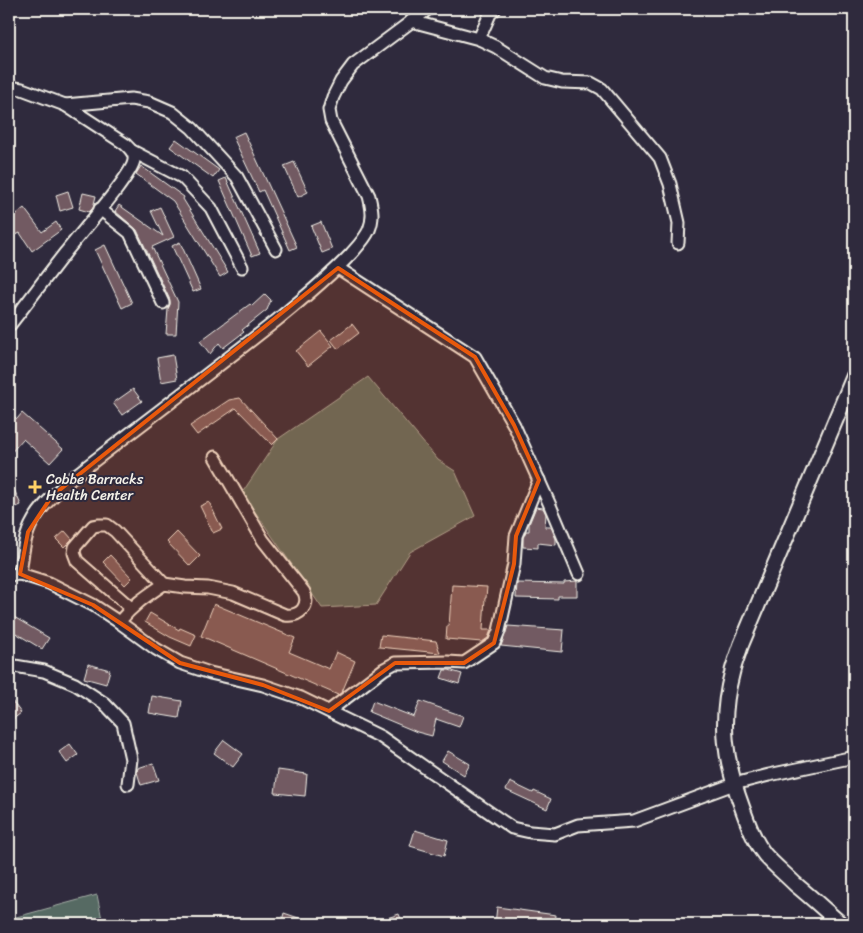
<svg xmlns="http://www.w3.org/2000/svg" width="863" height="933" font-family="Sriracha,sans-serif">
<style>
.green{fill:#566a64;stroke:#a5aea6}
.building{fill:#725a62;stroke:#f4f1e8}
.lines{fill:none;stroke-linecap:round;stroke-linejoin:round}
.minor-casing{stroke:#f4f1e8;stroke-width:15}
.major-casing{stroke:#f4f1e8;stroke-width:18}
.minor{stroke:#2f2a3d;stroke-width:11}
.major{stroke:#2f2a3d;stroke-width:14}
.marked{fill:#e8590c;fill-opacity:0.2;stroke:#e8590c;stroke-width:4;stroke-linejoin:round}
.poi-dot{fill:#ffd166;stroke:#2f2a3d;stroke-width:2}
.labels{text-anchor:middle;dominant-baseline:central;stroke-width:4;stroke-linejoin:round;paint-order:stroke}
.poi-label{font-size:14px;fill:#f4f1e8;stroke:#2f2a3d;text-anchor:start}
</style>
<rect width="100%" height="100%" fill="#2f2a3d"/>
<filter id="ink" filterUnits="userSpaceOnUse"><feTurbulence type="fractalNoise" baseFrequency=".02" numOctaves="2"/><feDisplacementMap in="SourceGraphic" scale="10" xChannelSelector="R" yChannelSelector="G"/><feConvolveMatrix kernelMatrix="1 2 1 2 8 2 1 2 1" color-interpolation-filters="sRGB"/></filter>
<g filter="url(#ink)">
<g class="green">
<polygon points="368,377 438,460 455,471 475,516 410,552 376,605 322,608 242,493 278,439"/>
<polygon points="97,895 103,924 9,924 9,919"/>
</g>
<g class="building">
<polygon points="244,132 297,247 290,250 263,190 259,192 233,137"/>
<polygon points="176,139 219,170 213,178 170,147"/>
<polygon points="294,162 308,192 298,197 284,166"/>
<polygon points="141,166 184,197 183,199 228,272 220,277 173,201 136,174"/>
<polygon points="226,178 260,253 252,256 219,181"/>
<polygon points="68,191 73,207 60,211 56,195"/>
<polygon points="83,193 96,196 93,208 89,212 79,209"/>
<polygon points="119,205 163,236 151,211 160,207 174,237 152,247 178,302 176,334 166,334 168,309 170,304 170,300 137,230 115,211"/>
<polygon points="24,208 42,232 56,222 61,230 32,251 20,233 16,235 9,226 9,220"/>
<polygon points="321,222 332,249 322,253 311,226"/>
<polygon points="180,242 201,289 193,292 172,246"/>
<polygon points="105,245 132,303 122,308 95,250"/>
<polygon points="265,294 271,300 267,310 242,330 244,332 223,348 219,343 210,354 200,341 250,304 252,306"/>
<polygon points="352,324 359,333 338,349 331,340"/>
<polygon points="321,331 333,346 308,366 296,351"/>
<polygon points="173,355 177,379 161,382 157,358"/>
<polygon points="133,389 142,401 122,415 113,403"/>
<polygon points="240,398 278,439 272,445 236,408 197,435 190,426 229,400"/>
<polygon points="9,412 17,419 22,413 63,449 50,463 23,439 9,455"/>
<polygon points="9,478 21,505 9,510"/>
<polygon points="209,502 222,529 213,533 200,506"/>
<polygon points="536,507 543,508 546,514 545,527 551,527 556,539 556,545 538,543 538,548 523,547 523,538 526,531 529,531 529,524"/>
<polygon points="65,531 72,539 64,547 56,539"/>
<polygon points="177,532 200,556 190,566 167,542"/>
<polygon points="110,555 132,578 125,585 103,562"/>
<polygon points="577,581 577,596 558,596 558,599 516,598 517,583 564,584 564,582"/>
<polygon points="452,585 487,587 486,598 485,598 483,630 491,630 488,638 482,642 446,639 447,626 449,626"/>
<polygon points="214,604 295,638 289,652 329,669 336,652 355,661 342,692 338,695 201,636"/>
<polygon points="150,613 179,630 180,628 196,635 191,646 170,637 145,622"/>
<polygon points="14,617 49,638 42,649 9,629 9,625"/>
<polygon points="508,626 564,630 562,652 501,646"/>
<polygon points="381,635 436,641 440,653 379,647"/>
<polygon points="88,664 110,670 106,684 84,678"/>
<polygon points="444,670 449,670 462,674 459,684 441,678"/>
<polygon points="152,696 182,701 179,718 149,713"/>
<polygon points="9,697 21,713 12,720 9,715"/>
<polygon points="373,701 414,717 420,701 463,716 459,727 436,719 432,736 417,732 369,712"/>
<polygon points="224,740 243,754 233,767 214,753"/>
<polygon points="70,744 78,755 67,763 59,752"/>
<polygon points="448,751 470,764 464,775 442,761"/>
<polygon points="153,763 159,780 141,785 137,772 138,768"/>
<polygon points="278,770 307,774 305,796 275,793"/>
<polygon points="510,782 533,793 534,791 551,799 547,809 506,790"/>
<polygon points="415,830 448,840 444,856 410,846"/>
<polygon points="497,907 556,915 555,924 495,924"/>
<polygon points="284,913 313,923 313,924 281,924"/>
<polygon points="399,914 403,924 373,924 373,923"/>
</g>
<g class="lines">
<defs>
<g id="minor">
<polyline points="411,21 479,39 496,47 545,78 562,82 591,83 602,89 660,158 670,184 679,223 678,243"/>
<polyline points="479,39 490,14 495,9"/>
<path d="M9 87 22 89 65 105 125 144C130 149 135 153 134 160 133 175 77 237 65 253 46 277 28 302 9 326"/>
<polyline points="65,105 131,99 149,102 172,112 192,128 237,177 276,249"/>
<polyline points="132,151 182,177 211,208 242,267"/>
<polyline points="100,209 130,233 163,303"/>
<polyline points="338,268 475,357 514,425 549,503 579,574"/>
<path d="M20 574C22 560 23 544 28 532 36 510 55 494 72 478 140 425 209 374 277 320 304 298 327 279 351 254 357 247 365 239 369 230 374 218 372 208 369 196L331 121 329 110 333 97 341 81 353 65 428 9"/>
<polyline points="9,575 20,574 49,583 93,605 119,622 156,649 180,663 210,673 263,685 301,698 381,737 512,828 530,832 555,834 578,825 634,821 734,784 769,775 854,757"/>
<polyline points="131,608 77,561 74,553 75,547 93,526 99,525 107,525 115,531 164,584"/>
<path d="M119 622C134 604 145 597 164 584L185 587 208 588 233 593 285 615C300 617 310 606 304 592L263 540 215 457"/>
<polyline points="9,665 44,671 75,684 104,703 123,723 131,759 128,784"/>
<polyline points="329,711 384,669 395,663 448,662 464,663 494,643 499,631 514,564 516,536 539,480"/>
</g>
<path id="major" d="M841 924C826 911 811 897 795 884 785 874 774 865 765 855 754 841 748 824 742 807 725 761 719 722 732 673 734 664 738 654 741 645L854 376"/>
</defs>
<use href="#minor" class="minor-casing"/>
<use href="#major" class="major-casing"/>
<use href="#minor" class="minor"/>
<use href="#major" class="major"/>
</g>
</g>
<path class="marked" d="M338 268 475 357 514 425 539 480 516 536 514 564 494 643 464 663H395L329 711 263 685 180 663 93 605 20 574 28 532 52 496Z"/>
<path class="poi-dot" d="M32.5 479.5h5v5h5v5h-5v5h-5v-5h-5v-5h5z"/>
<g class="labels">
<g class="poi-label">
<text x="46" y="479">Cobbe Barracks<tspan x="46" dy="16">Health Center</tspan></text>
</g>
</g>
<rect width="863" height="933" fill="none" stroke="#2f2a3d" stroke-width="30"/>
<rect x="15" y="15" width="833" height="903" fill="none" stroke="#f4f1e8" stroke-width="2" filter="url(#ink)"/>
</svg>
